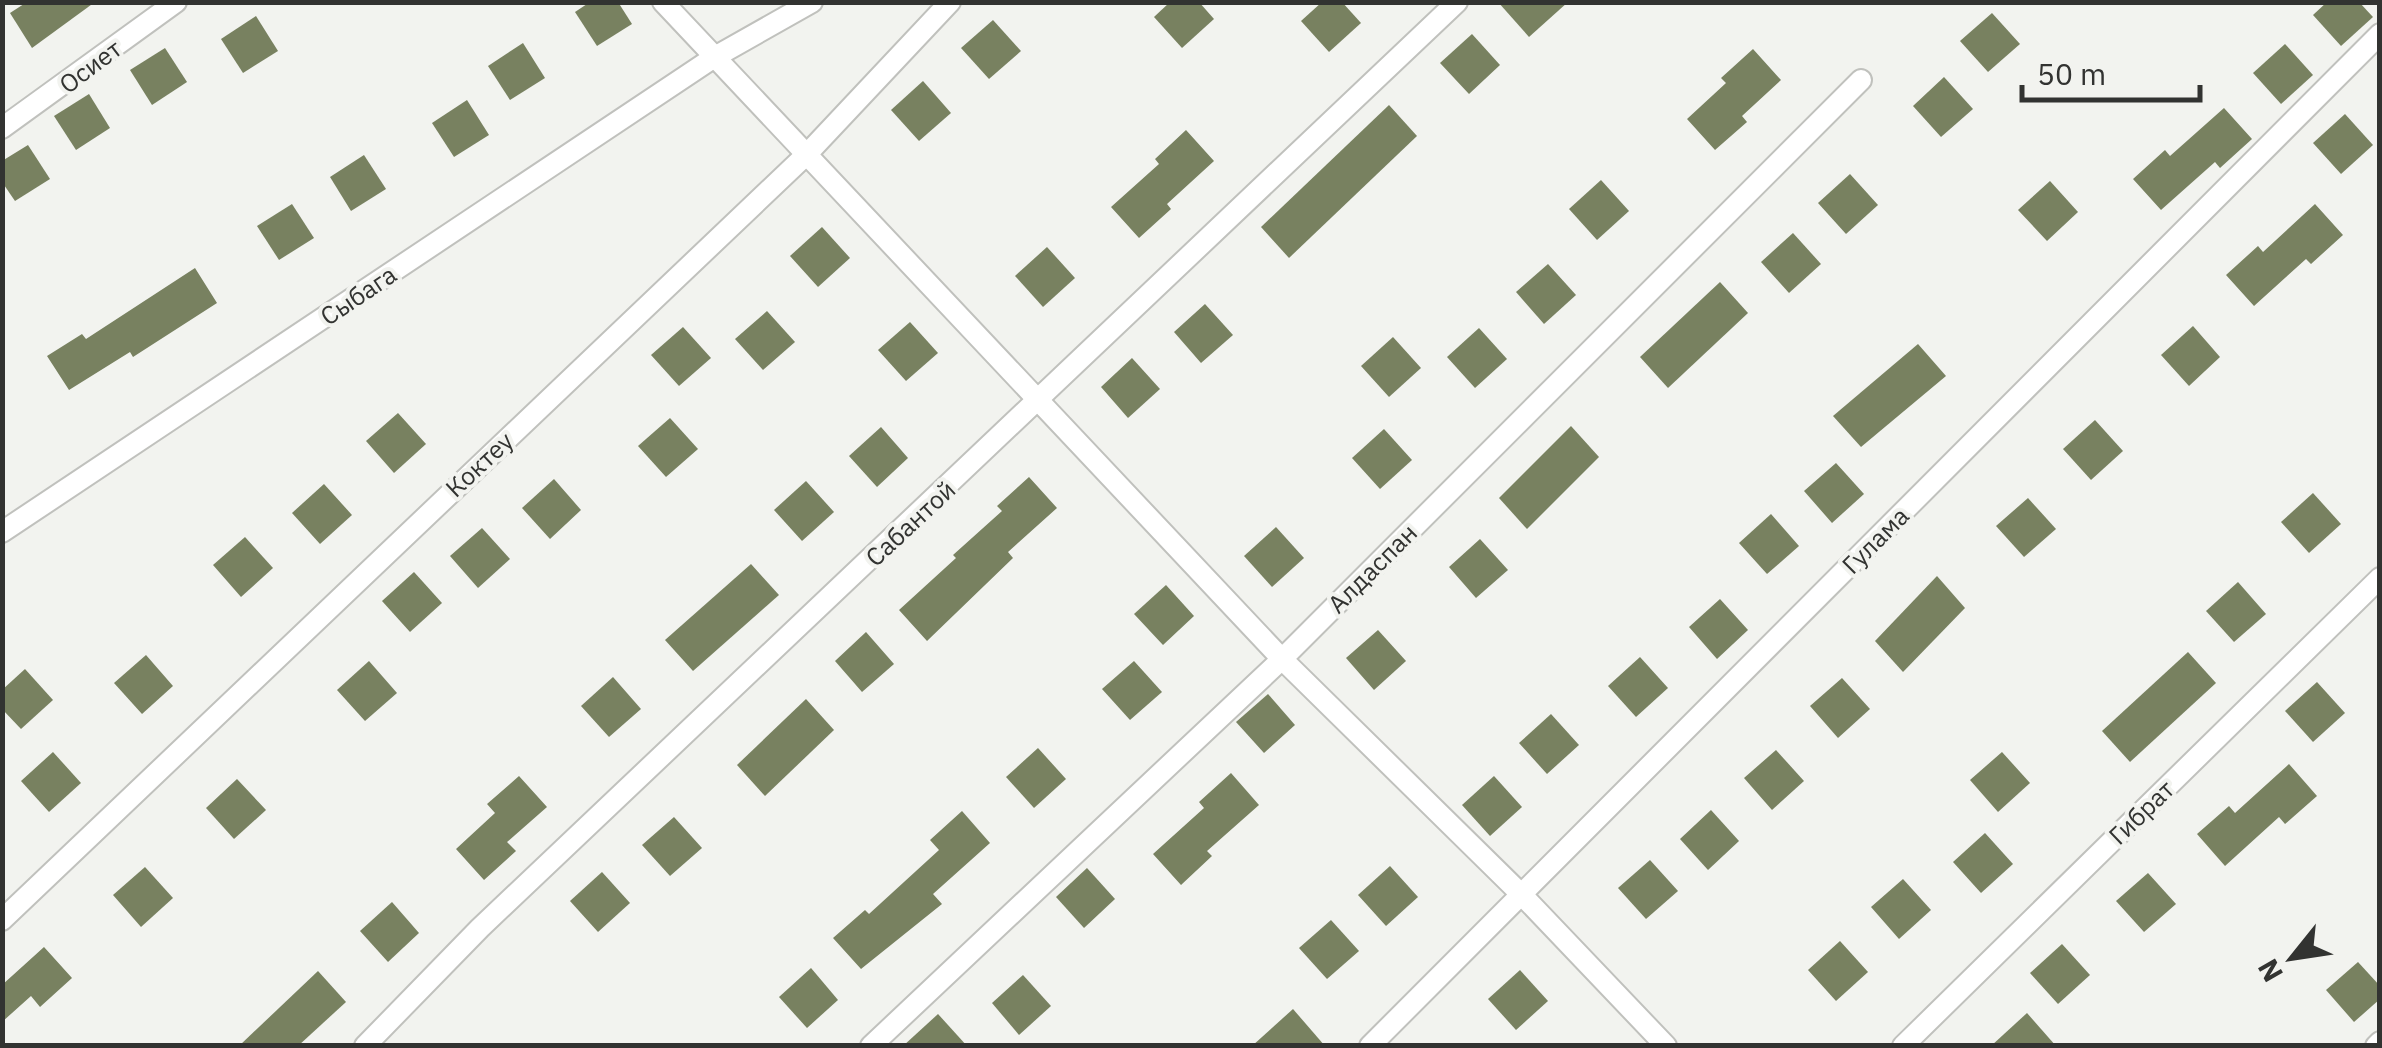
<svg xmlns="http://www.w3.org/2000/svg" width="2382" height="1048" font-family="'IBM Plex Sans',sans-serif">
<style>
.building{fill:#788160}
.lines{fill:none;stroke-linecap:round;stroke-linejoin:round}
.minor-casing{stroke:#c0c1bd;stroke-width:24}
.minor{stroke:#fff;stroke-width:20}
.labels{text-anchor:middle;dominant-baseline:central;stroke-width:8;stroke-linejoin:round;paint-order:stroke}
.street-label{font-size:25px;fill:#323331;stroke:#f2f3ef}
</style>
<rect width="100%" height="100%" fill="#f2f3ef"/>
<g class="building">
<polygon points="27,2 95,2 32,48 10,13"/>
<polygon points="590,2 618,2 632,24 597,46 575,12"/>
<polygon points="1170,2 1199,2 1214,19 1182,48 1154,17"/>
<polygon points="1322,2 1342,2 1361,23 1329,52 1301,21"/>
<polygon points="1498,2 1568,2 1529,37"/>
<polygon points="2327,2 2359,2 2373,17 2341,46 2313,15"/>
<polygon points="1992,13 2020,44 1988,72 1960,41"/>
<polygon points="256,16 278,51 243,73 221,39"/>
<polygon points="993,20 1021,51 989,79 961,48"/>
<polygon points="1472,34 1500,65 1469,94 1440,63"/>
<polygon points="523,43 545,78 510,100 488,66"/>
<polygon points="2285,44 2313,75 2281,104 2253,73"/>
<polygon points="165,48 187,82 152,105 130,70"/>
<polygon points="1753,49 1781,80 1742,116 1747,122 1715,150 1687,119 1726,83 1721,78"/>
<polygon points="1944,77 1973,109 1941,137 1913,106"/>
<polygon points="923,81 951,113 919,141 891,110"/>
<polygon points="89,94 110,128 76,150 54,116"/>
<polygon points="467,100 489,135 454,157 432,123"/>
<polygon points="1389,105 1417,136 1289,258 1261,227"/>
<polygon points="2224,108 2252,139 2220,168 2215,162 2161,210 2133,179 2165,150 2170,156"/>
<polygon points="2345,114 2373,145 2341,174 2313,143"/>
<polygon points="1186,130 1214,161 1167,204 1171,209 1139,238 1111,207 1159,164 1155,159"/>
<polygon points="28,145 50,179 15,201 2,182 2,161"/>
<polygon points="364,155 386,189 351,211 330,177"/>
<polygon points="1850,174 1878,205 1846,234 1818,203"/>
<polygon points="1601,180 1629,211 1597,240 1569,209"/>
<polygon points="2050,181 2078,212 2047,241 2018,210"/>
<polygon points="292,204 314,238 279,260 257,226"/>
<polygon points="2315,204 2343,235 2311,264 2306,259 2254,306 2226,275 2258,246 2263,252"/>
<polygon points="822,227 850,258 818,287 790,256"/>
<polygon points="1793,233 1821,264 1789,293 1761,262"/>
<polygon points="1047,247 1075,278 1043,307 1015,276"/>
<polygon points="1548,264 1576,295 1544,324 1516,292"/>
<polygon points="195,268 217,303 133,357 130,352 69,390 47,356 82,334 86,339"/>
<polygon points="1720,282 1748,313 1668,388 1640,357"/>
<polygon points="1205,304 1233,335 1201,363 1174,332"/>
<polygon points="767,311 795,342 763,370 735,339"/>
<polygon points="910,322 938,353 906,381 878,350"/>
<polygon points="2193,326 2220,357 2189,386 2161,355"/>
<polygon points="683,327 711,358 679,386 651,355"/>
<polygon points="1479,328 1507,359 1475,388 1447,357"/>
<polygon points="1393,337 1421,368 1389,397 1361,366"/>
<polygon points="1918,344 1946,376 1861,447 1833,416"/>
<polygon points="1132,358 1160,389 1128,418 1101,387"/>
<polygon points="398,413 426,444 394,473 366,441"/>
<polygon points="670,418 698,449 666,477 638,446"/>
<polygon points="2095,420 2123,451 2091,480 2063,449"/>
<polygon points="1571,426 1599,457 1527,529 1499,498"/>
<polygon points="881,427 908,458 877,487 849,456"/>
<polygon points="1384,429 1412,460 1380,489 1352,458"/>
<polygon points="1836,463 1864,494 1832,523 1804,491"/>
<polygon points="1029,477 1057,508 1008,552 1013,558 927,641 899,610 956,558 953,555 1002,511 997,506"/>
<polygon points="554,479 581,510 550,539 522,508"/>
<polygon points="806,481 834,512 802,541 774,510"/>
<polygon points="324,484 352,515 320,544 292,513"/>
<polygon points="2313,493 2341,524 2309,553 2281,522"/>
<polygon points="2028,498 2056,529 2024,557 1996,526"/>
<polygon points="1771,514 1799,546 1767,574 1739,543"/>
<polygon points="1276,527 1304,558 1272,587 1244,556"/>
<polygon points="482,528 510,559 478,588 450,556"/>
<polygon points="245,537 273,568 241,597 213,565"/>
<polygon points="1480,539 1508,570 1476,598 1449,567"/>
<polygon points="751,564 779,595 693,671 665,640"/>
<polygon points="414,572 442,603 410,632 382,601"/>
<polygon points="1937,576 1965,608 1903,672 1875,641"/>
<polygon points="2238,582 2266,614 2234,642 2206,611"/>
<polygon points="1166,585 1194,616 1163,645 1134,614"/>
<polygon points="1720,599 1748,630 1717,659 1689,627"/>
<polygon points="1378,630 1406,661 1374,690 1346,658"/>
<polygon points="866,632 894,664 862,692 835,661"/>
<polygon points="2188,652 2216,683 2130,762 2102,731"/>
<polygon points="146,655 173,686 142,714 114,683"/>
<polygon points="1640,657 1668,688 1636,717 1608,686"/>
<polygon points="369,661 397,693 365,721 337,690"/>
<polygon points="1134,661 1162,692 1130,720 1102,689"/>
<polygon points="25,669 53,700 21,729 2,709 2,690"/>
<polygon points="613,677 641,709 609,737 581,706"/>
<polygon points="1842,678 1870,709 1838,738 1810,706"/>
<polygon points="2317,682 2345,713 2313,742 2285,711"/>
<polygon points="1268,694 1295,725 1264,753 1236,722"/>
<polygon points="806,699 834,730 765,796 737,765"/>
<polygon points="1551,714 1579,745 1547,774 1519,743"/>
<polygon points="1038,748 1066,779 1034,808 1006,777"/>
<polygon points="1776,750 1804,781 1772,810 1744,778"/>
<polygon points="53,752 81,783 49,812 21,781"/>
<polygon points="2002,752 2030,783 1998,812 1970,780"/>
<polygon points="2289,764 2317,796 2285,824 2279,817 2225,866 2197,834 2229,806 2235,813"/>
<polygon points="1231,773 1259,805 1207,851 1212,856 1181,885 1153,854 1204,808 1199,802"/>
<polygon points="519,776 547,807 507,842 516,851 484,880 456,849 495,813 487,804"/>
<polygon points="1494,776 1522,807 1490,836 1462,805"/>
<polygon points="237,779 266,810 234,839 206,808"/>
<polygon points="1711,810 1739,841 1708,870 1680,839"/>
<polygon points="962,811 990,843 933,894 942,904 861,969 833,938 865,910 869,914 939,850 930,840"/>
<polygon points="674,817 702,848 670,876 642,845"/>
<polygon points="1985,833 2013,864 1981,893 1953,862"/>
<polygon points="1650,860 1678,891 1646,919 1618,888"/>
<polygon points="1390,866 1418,897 1386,926 1358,895"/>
<polygon points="145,867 173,898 141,927 113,895"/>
<polygon points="1087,868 1115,899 1084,928 1056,897"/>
<polygon points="602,872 630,903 598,932 570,901"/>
<polygon points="2148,873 2176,904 2144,932 2116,901"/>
<polygon points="1903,879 1931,910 1899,939 1871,907"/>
<polygon points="392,902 419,933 388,962 360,931"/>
<polygon points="1331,920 1359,951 1327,979 1299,948"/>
<polygon points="1840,941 1868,972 1836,1001 1808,970"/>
<polygon points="2062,944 2090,975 2058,1004 2030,973"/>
<polygon points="44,947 72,978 40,1007 31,996 2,1022 2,985"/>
<polygon points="2358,962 2380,986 2380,999 2354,1022 2326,990"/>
<polygon points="811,968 838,1000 807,1028 779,997"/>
<polygon points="1520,970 1548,1001 1516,1030 1488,999"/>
<polygon points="318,971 346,1002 298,1046 239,1046"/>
<polygon points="1023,975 1051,1006 1019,1035 992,1003"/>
<polygon points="1293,1009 1325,1046 1252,1046"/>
<polygon points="2027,1013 2056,1046 1991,1046"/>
<polygon points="938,1014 967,1046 903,1046"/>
</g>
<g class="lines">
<defs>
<g id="minor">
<polyline points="663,2 1282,659 1523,896 1666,1046"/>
<polyline points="2,128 176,2"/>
<polyline points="2,532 713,58 812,2"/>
<polyline points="2,920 808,153 950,2"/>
<polyline points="365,1046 480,928 1457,2"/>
<polyline points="871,1046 1282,659 1861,80"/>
<polyline points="1370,1046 2380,34"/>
<polyline points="1903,1046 2380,578"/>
<polyline points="2376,1046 2380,1042"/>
</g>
</defs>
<use href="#minor" class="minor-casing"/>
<use href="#minor" class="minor"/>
</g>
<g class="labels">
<g class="street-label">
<text transform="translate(90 66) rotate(-37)">Осиет</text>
<text transform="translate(358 295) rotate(-34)">Сыбага</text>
<text transform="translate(479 464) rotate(-43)">Коктеу</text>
<text transform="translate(910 523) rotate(-43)">Сабантой</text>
<text transform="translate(1875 540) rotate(-45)">Гулама</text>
<text transform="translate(1372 568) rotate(-45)">Алдаспан</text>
<text transform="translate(2141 812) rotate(-44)">Гибрат</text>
</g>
</g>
<rect width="2382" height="1048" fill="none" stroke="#323331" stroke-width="10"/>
<g transform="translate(2292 958) rotate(240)" stroke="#f2f3ef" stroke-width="8" paint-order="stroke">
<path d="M0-8L18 38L0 25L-18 38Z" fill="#323331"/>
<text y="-15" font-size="28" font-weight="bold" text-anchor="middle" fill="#323331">N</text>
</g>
<path d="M2022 85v15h178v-15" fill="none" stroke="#323331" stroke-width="5"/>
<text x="2037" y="85" font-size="30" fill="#323331" stroke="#f2f3ef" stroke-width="8" paint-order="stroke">50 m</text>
</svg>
